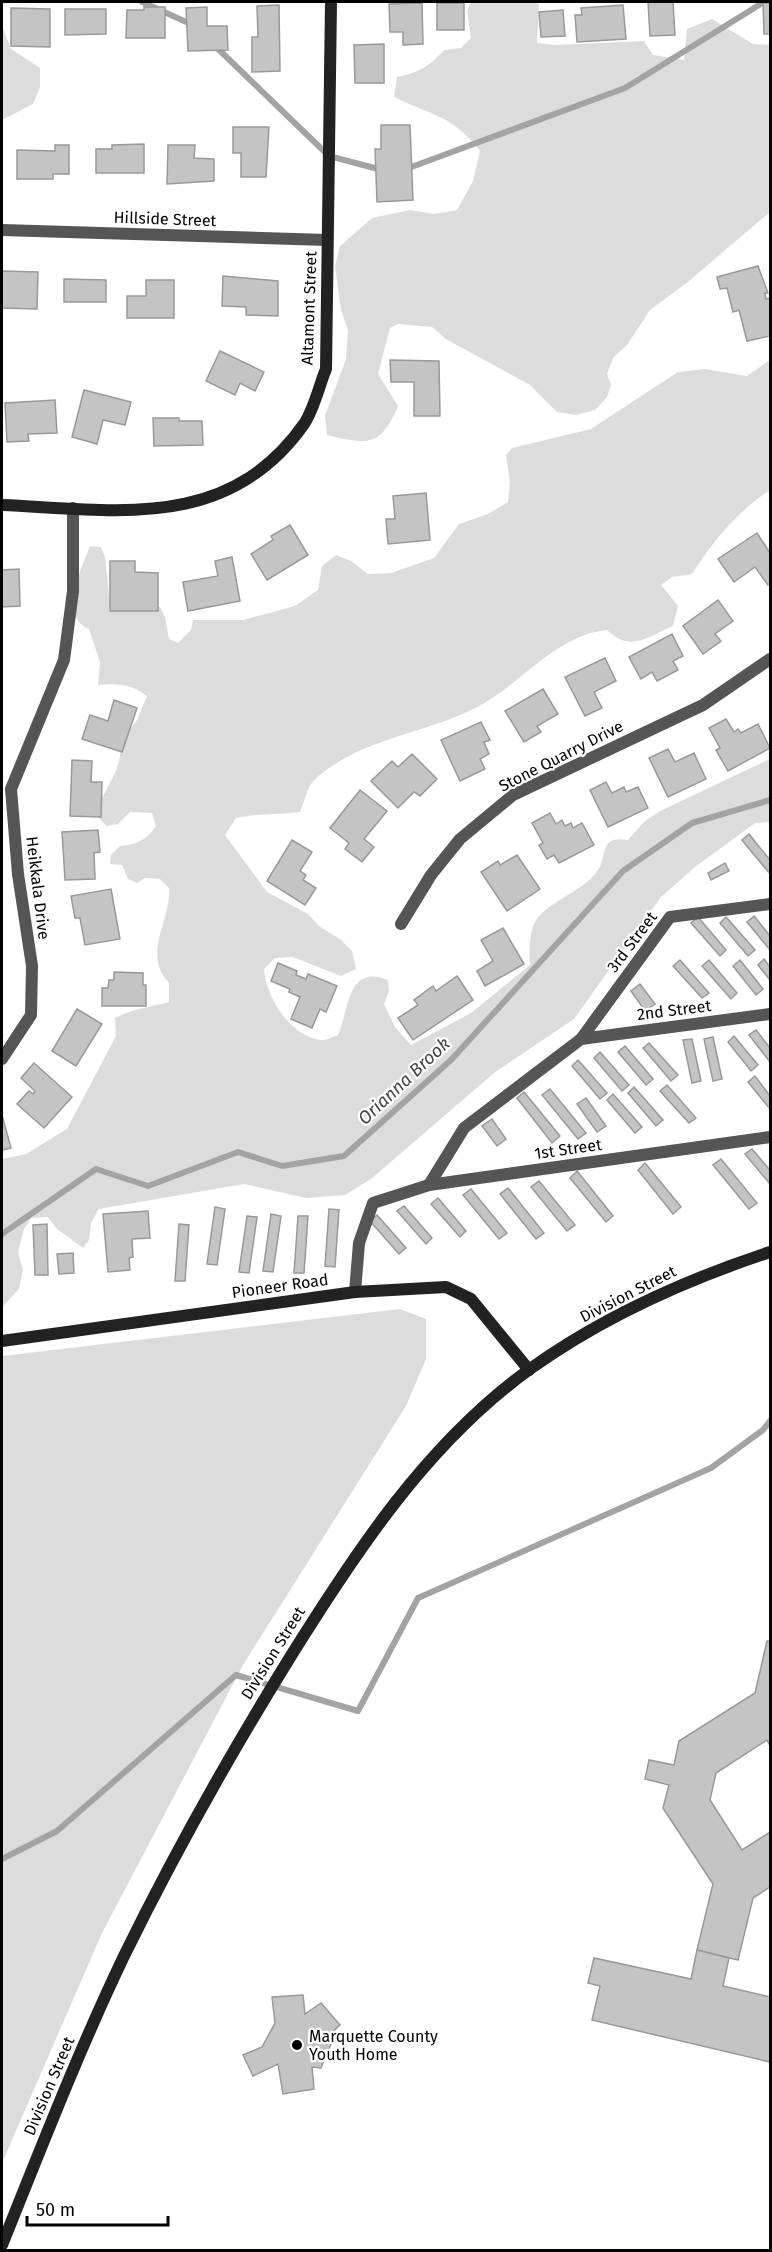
<svg xmlns="http://www.w3.org/2000/svg" width="772" height="2252" font-family="'Fira Sans',sans-serif">
<style>
.green{fill:#dcdcdc}
.lines{fill:none;stroke-linecap:round;stroke-linejoin:round}
.stream{stroke:#a3a3a3;stroke-width:6}
.building{fill:#c4c4c4;stroke:#999;stroke-width:1.5}
.street{stroke:#555;stroke-width:12}
.secondary{stroke:#222;stroke-width:12}
.poi-dot{fill:#000;stroke:#fff;stroke-width:2}
.labels{text-anchor:middle;dominant-baseline:central;stroke-width:4.5;stroke-linejoin:round;paint-order:stroke}
.street-label{font-size:16px;fill:#000;stroke:#fff}
.poi-label{font-size:16px;fill:#000;stroke:#fff;text-anchor:start}
.water-label{font-size:18px;font-style:italic;fill:#444;stroke:#fff}
</style>
<rect width="100%" height="100%" fill="#fff"/>
<g class="green">
<path d="M471 2H535L539 5 537 43 555 45 644 41 653 55 684 60 687 29 712 19 753 44 770 45V212L689 281 650 310 627 345 613 358 607 374 611 385 607 397 595 410 576 415 557 412 530 385 446 339 432 327 398 324 390 328 378 374 398 406C381 447 368 445 327 435L325 416 346 359 348 330 341 310 335 266 340 246 372 218 410 210 434 214 457 210 473 181 480 151C451 114 432 116 394 97L397 77C418 73 430 66 444 50L461 48 471 38 467 11Z"/>
<polygon points="2,26 11,49 40,68 40,87 33,104 2,120"/>
<path d="M770 360V490C738 511 713 541 692 574L672 577 661 585 678 606 673 626C647 637 631 653 607 630 563 634 529 673 494 697 444 731 378 733 329 768 305 785 310 787 300 812 278 815 258 813 236 818L225 835 267 892 308 914 320 927 340 939 352 951 356 969 341 976 293 957 275 958 264 969C266 997 289 1035 320 1040 326 1041 332 1037 338 1035 349 1010 347 963 388 980L389 991 384 1004 395 1027 411 1045 471 1013 530 965C529 950 529 927 539 916 554 900 587 888 598 870 608 854 599 835 628 840L645 821 660 811 770 759V822L755 823 695 867 661 897 574 1019 494 1073 371 1179 345 1195 306 1198 244 1184 99 1209 91 1223 89 1240 83 1248 57 1229 48 1217 31 1218 24 1229 18 1252 23 1270 19 1289 2 1307V1159L26 1154 67 1129 116 1036 115 1018C131 1009 151 1007 169 1002V983C141 953 172 920 169 888L160 879 145 878 137 883 128 879 122 865 110 864 111 855 120 846C136 845 148 839 156 826L152 813 130 812 118 824 107 826 95 814C104 788 123 771 120 743L137 720 147 696C132 684 117 683 98 685L100 662 89 629C59 618 81 568 90 546L101 547 105 557 110 605C127 610 142 605 160 607L165 617 169 639 178 643 191 630 193 620H243L295 606 318 590 322 566 336 555 351 561 368 574 391 573 434 558 459 524 488 514 508 502 510 482 506 455 512 448 591 429 678 372 705 369 747 376Z"/>
<polygon points="400,1309 426,1319 426,1359 406,1406 243,1665 102,1933 2,2163 2,1356"/>
</g>
<g class="lines">
<g class="stream">
<polyline points="142,2 193,25"/>
<polyline points="213,44 329,156 382,170"/>
<polyline points="406,169 625,88 764,2"/>
<polyline points="2,1234 96,1169 148,1186 238,1152 282,1166 344,1156 451,1060 623,871 692,823 770,800"/>
<polyline points="2,1859 57,1831 236,1675 358,1711 418,1598 711,1468 763,1430 770,1421"/>
</g>
</g>
<g class="building">
<polygon points="648,2 673,2 675,35 650,36"/>
<polygon points="422,3 423,44 403,45 403,32 390,32 389,4"/>
<rect x="437" y="3" width="27" height="27"/>
<polygon points="763,3 770,3 770,34 764,34"/>
<polygon points="279,5 280,71 252,72 252,37 258,37 257,6"/>
<polygon points="623,5 626,39 577,42 575,15 582,15 581,8"/>
<polygon points="144,7 165,7 165,38 126,38 127,10 144,10"/>
<polygon points="207,7 207,26 227,26 228,50 188,51 186,8"/>
<polygon points="11,8 50,9 50,47 11,46"/>
<polygon points="65,9 106,9 106,34 65,35"/>
<polygon points="563,10 565,36 541,37 539,12"/>
<polygon points="384,44 384,83 355,83 354,45"/>
<polygon points="381,125 410,125 413,200 377,202 375,149 381,149"/>
<polygon points="233,127 269,127 266,177 241,177 241,153 233,153"/>
<polygon points="144,144 144,173 96,173 96,149 112,149 112,145"/>
<polygon points="55,145 69,145 69,174 53,174 53,179 17,179 17,150 55,151"/>
<polygon points="168,145 195,145 194,158 214,159 214,181 167,184"/>
<polygon points="758,266 768,293 765,293 766,299 770,298 770,336 747,341 739,310 733,312 727,288 720,289 717,277"/>
<polygon points="2,271 38,272 37,309 2,308"/>
<polygon points="223,276 278,281 278,316 246,315 246,307 222,306"/>
<polygon points="64,279 106,280 106,302 64,302"/>
<polygon points="146,280 174,280 174,318 127,318 127,296 146,296"/>
<polygon points="220,351 264,372 255,391 240,383 235,395 206,381"/>
<polygon points="390,360 439,361 440,416 414,416 414,382 391,382"/>
<polygon points="84,390 131,402 125,425 103,420 97,444 72,437"/>
<polygon points="55,400 57,433 28,434 29,441 7,442 5,403"/>
<polygon points="153,418 179,418 179,421 202,421 203,445 154,446"/>
<polygon points="426,493 430,540 388,544 386,519 395,519 393,496"/>
<polygon points="290,525 308,555 267,580 251,554 273,540 271,536"/>
<polygon points="757,533 770,553 770,583 768,585 755,567 734,582 718,559"/>
<polygon points="232,557 240,601 188,611 183,582 218,576 215,561"/>
<polygon points="110,561 135,561 135,572 158,573 158,611 110,611"/>
<polygon points="19,569 20,606 2,607 2,570"/>
<polygon points="718,600 733,621 715,634 721,641 703,654 683,626"/>
<polygon points="672,634 683,656 673,661 678,670 657,681 652,672 641,679 629,657"/>
<polygon points="605,658 616,681 594,692 602,708 585,716 565,677"/>
<polygon points="543,689 558,714 537,726 541,732 524,742 505,711"/>
<polygon points="114,700 137,708 122,752 82,739 90,715 108,721"/>
<polygon points="726,719 734,732 738,729 741,733 758,724 770,748 728,771 716,750 720,748 709,728"/>
<polygon points="481,722 490,740 484,742 489,754 480,759 485,769 460,781 441,740"/>
<polygon points="668,749 675,762 694,753 706,779 668,797 649,758"/>
<polygon points="412,754 437,779 420,796 414,792 398,808 371,781 392,761 398,767"/>
<polygon points="72,760 92,761 91,782 102,782 101,817 70,816"/>
<polygon points="606,782 612,793 624,787 626,792 638,787 648,808 608,827 590,790"/>
<polygon points="360,790 387,811 364,839 374,847 362,862 345,849 349,843 330,828"/>
<polygon points="550,813 556,824 562,820 565,826 571,823 573,828 582,823 594,845 559,863 554,855 547,859 539,845 543,843 532,823"/>
<polygon points="98,830 100,852 94,853 95,879 65,880 62,832"/>
<polygon points="749,834 770,860 770,874 742,840"/>
<polygon points="292,840 312,852 300,871 306,875 303,880 316,888 305,905 267,881"/>
<polygon points="517,855 540,889 507,911 481,872 498,861 500,865"/>
<polygon points="725,863 729,871 711,880 708,873"/>
<polygon points="111,889 120,939 85,945 80,918 75,918 71,896"/>
<polygon points="754,916 770,936 770,950 747,922"/>
<polygon points="698,917 726,950 720,956 691,923"/>
<polygon points="726,917 755,950 748,956 720,923"/>
<polygon points="503,928 524,964 485,986 477,971 493,961 481,940"/>
<polygon points="764,959 770,967 770,980 758,965"/>
<polygon points="680,960 709,993 702,998 673,966"/>
<polygon points="709,960 737,993 731,999 702,966"/>
<polygon points="740,960 763,989 756,995 733,966"/>
<polygon points="278,963 297,971 296,975 306,979 308,974 337,986 326,1012 320,1009 312,1028 291,1019 300,997 289,992 290,989 271,981"/>
<polygon points="114,972 143,973 143,985 146,985 146,1006 102,1006 102,988 108,988 109,980 114,980"/>
<polygon points="457,976 473,1000 413,1040 398,1018 418,1005 414,1000 433,986 436,991"/>
<polygon points="640,984 655,1004 645,1011 631,991"/>
<polygon points="77,1009 102,1024 76,1066 52,1051"/>
<polygon points="756,1030 770,1048 770,1062 749,1035"/>
<polygon points="734,1036 758,1065 751,1071 728,1042"/>
<polygon points="713,1037 722,1079 713,1081 704,1039"/>
<polygon points="692,1039 701,1081 692,1083 683,1040"/>
<polygon points="649,1043 678,1075 671,1081 643,1048"/>
<polygon points="625,1046 653,1079 646,1085 618,1052"/>
<polygon points="600,1052 629,1085 622,1091 594,1058"/>
<polygon points="578,1060 607,1093 600,1099 572,1066"/>
<polygon points="34,1063 72,1097 44,1128 17,1104 29,1091 33,1094 35,1091 21,1078"/>
<polygon points="755,1076 770,1096 770,1109 748,1082"/>
<polygon points="667,1085 696,1118 689,1123 660,1091"/>
<polygon points="634,1087 663,1120 656,1126 628,1093"/>
<polygon points="550,1089 586,1133 578,1139 542,1095"/>
<polygon points="524,1092 560,1136 552,1143 517,1098"/>
<polygon points="613,1094 642,1127 635,1133 607,1100"/>
<polygon points="586,1098 606,1126 597,1132 577,1104"/>
<polygon points="2,1115 11,1148 2,1150"/>
<polygon points="492,1119 506,1139 497,1146 482,1126"/>
<polygon points="752,1149 770,1170 770,1184 745,1154"/>
<polygon points="721,1159 757,1203 749,1209 713,1165"/>
<polygon points="645,1163 681,1207 673,1214 638,1170"/>
<polygon points="577,1171 613,1216 606,1222 570,1178"/>
<polygon points="539,1181 575,1225 567,1231 531,1187"/>
<polygon points="508,1188 544,1233 536,1239 500,1194"/>
<polygon points="471,1189 507,1233 499,1239 463,1195"/>
<polygon points="438,1198 466,1231 460,1237 431,1204"/>
<polygon points="404,1206 432,1238 426,1244 397,1211"/>
<polygon points="215,1207 225,1209 217,1265 207,1264"/>
<polygon points="329,1209 339,1210 335,1267 325,1266"/>
<polygon points="148,1211 150,1238 132,1239 133,1257 129,1258 130,1270 108,1272 103,1214"/>
<polygon points="271,1214 281,1216 273,1272 263,1271"/>
<polygon points="377,1215 406,1248 399,1254 370,1221"/>
<polygon points="247,1216 257,1217 249,1273 239,1272"/>
<polygon points="298,1216 308,1216 304,1273 294,1273"/>
<polygon points="47,1224 48,1275 35,1275 33,1225"/>
<polygon points="179,1224 189,1225 185,1281 175,1281"/>
<polygon points="73,1253 74,1273 59,1274 57,1254"/>
<polygon points="767,1641 770,1641 770,1746 767,1740 716,1773 710,1800 742,1850 770,1832 770,1887 753,1898 738,1960 697,1950 713,1884 663,1808 669,1785 645,1779 649,1760 674,1765 679,1741 755,1693"/>
<polygon points="697,1950 729,1958 723,1986 770,1997 770,2062 592,2020 600,1986 588,1983 594,1958 691,1979"/>
<polygon points="303,1995 305,2014 321,2003 340,2025 328,2036 331,2044 321,2068 312,2067 314,2089 283,2094 278,2064 253,2076 243,2055 262,2047 275,2023 272,1997"/>
</g>
<g class="lines">
<g class="street">
<polyline points="2,230 327,240"/>
<polyline points="401,924 431,875 460,839 513,795 703,705 770,659"/>
<polyline points="581,1039 770,1014"/>
<polyline points="2,1059 31,1015 32,966 18,874 11,789 64,660 73,591 73,508"/>
<polyline points="429,1185 464,1128 581,1039 670,917 770,904"/>
<polyline points="355,1292 359,1243 373,1203 429,1185 770,1137"/>
</g>
<g class="secondary">
<path d="M2 505C116 510 228 532 304 424 314 409 319 386 326 369L331 2"/>
<polyline points="2,1341 355,1292 446,1287 471,1299 529,1370"/>
<path d="M2 2245C41 2148 79 2050 124 1956 174 1854 229 1756 289 1659 355 1553 427 1443 530 1369 604 1316 685 1280 770 1252"/>
</g>
</g>
<circle class="poi-dot" cx="297" cy="2045" r="6"/>
<g class="labels">
<g class="street-label">
<text transform="translate(165 219) rotate(2)">Hillside Street</text>
<text transform="translate(309 308) rotate(-88)">Altamont Street</text>
<text transform="translate(561 756) rotate(-27)">Stone Quarry Drive</text>
<text transform="translate(38 888) rotate(83)">Heikkala Drive</text>
<text transform="translate(632 942) rotate(-53)">3rd Street</text>
<text transform="translate(674 1010) rotate(-7)">2nd Street</text>
<text transform="translate(568 1149) rotate(-8)">1st Street</text>
<text transform="translate(280 1286) rotate(-8)">Pioneer Road</text>
<text transform="translate(628 1294) rotate(-27)">Division Street</text>
<text transform="translate(273 1653) rotate(-58)">Division Street</text>
<text transform="translate(49 2086) rotate(-67)">Division Street</text>
</g>
<g class="poi-label">
<text x="309" y="2036">Marquette County<tspan x="309" dy="18">Youth Home</tspan></text>
</g>
<g class="water-label">
<text transform="translate(404 1081) rotate(-43)">Orianna Brook</text>
</g>
</g>
<rect width="772" height="2252" fill="none" stroke="#000000" stroke-width="6"/>
<path d="M27 2216v9h141v-9" fill="none" stroke="#000000" stroke-width="3"/>
<text x="36" y="2216" font-size="18" fill="#000000" stroke="#ffffff" stroke-width="4.5" paint-order="stroke">50 m</text>
</svg>
